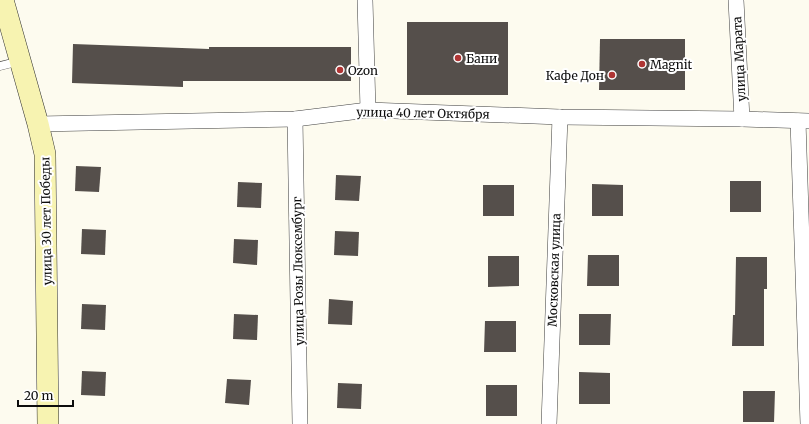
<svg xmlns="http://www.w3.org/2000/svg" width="809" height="424" font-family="Merriweather,serif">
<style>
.building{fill:#554f4b}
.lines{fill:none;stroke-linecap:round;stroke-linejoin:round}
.lane-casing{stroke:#404040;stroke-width:9}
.street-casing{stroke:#404040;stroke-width:16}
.secondary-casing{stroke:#2f2f2f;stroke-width:22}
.lane{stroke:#fff;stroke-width:8}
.street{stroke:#fff;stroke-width:15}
.secondary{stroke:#f7f3b1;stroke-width:21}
.poi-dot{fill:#af3534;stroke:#fff;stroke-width:1.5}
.labels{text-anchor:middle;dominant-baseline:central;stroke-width:4;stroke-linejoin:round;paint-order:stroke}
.poi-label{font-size:12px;fill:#0d0d0d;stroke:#fff;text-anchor:start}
.street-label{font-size:12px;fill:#0d0d0d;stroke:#fff}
</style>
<rect width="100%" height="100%" fill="#fdfbef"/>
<g class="building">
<rect x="407" y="22" width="101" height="73"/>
<polygon points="600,39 685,39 685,90 599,90"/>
<polygon points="73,44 209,49 209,47 351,47 351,81 183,81 183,87 72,83"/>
<polygon points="76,166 101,167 99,192 75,191"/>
<polygon points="336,175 361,176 359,201 335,200"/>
<rect x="730" y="181" width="31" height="31"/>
<polygon points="238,182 262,183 261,208 237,207"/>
<polygon points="592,184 623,185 623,216 592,216"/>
<rect x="483" y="185" width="31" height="31"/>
<polygon points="82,229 106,230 105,255 81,254"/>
<polygon points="335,231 359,232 358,256 334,255"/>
<polygon points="234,239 258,240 257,265 233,263"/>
<polygon points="588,255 619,255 619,286 587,286"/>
<polygon points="488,256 519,256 519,286 488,287"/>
<polygon points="736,257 767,257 767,289 764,289 764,346 732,346 733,315 735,315"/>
<polygon points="329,299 353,301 352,325 328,324"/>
<polygon points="82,304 106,305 105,330 81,329"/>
<polygon points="234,314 258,315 257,340 233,339"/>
<polygon points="579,314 611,314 610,345 579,345"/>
<polygon points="485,321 516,321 516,352 484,352"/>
<polygon points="82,371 106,372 105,396 81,395"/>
<polygon points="579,372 610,373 610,404 579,404"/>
<polygon points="227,379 251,380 249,405 225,403"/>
<polygon points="338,383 362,384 361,409 337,408"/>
<rect x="486" y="385" width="31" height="31"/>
<polygon points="743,391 775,391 774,422 743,422"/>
</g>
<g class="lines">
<defs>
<polyline id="lane" points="0,66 20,61"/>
<g id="street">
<polyline points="365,0 368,110"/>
<polyline points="736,0 742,119"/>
<polyline points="295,119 300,424"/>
<polyline points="798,121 808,424"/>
<polyline points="38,124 295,119 368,110 560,117 742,119 809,121"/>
<polyline points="549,424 560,117"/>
</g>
<polyline id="secondary" points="3,0 38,124 45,154 48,424"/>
</defs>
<use href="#lane" class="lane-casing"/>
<use href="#street" class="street-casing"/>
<use href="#secondary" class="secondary-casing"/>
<use href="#lane" class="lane"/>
<use href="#street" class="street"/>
<use href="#secondary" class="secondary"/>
</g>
<g class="poi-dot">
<circle cx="458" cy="58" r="4"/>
<circle cx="642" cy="64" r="4"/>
<circle cx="340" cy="70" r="4"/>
<circle cx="612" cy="75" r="4"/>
</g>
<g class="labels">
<g class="poi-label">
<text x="466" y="58">Бани</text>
<text x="650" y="64">Magnit</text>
<text x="348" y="70">Ozon</text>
<text x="604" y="75" text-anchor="end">Кафе Дон</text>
</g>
<g class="street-label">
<text transform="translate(739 59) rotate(-93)">улица Марата</text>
<text transform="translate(423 113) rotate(1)">улица 40 лет Октября</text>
<text transform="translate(46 221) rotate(-91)">улица 30 лет Победы</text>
<text transform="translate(554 270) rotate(-88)">Московская улица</text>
<text transform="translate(298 271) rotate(-91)">улица Розы Люксембург</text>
</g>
</g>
<path d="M18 400v6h55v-6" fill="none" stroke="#0d0d0d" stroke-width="2"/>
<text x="24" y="400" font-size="12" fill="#0d0d0d" stroke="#ffffff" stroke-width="3" paint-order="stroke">20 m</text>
</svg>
